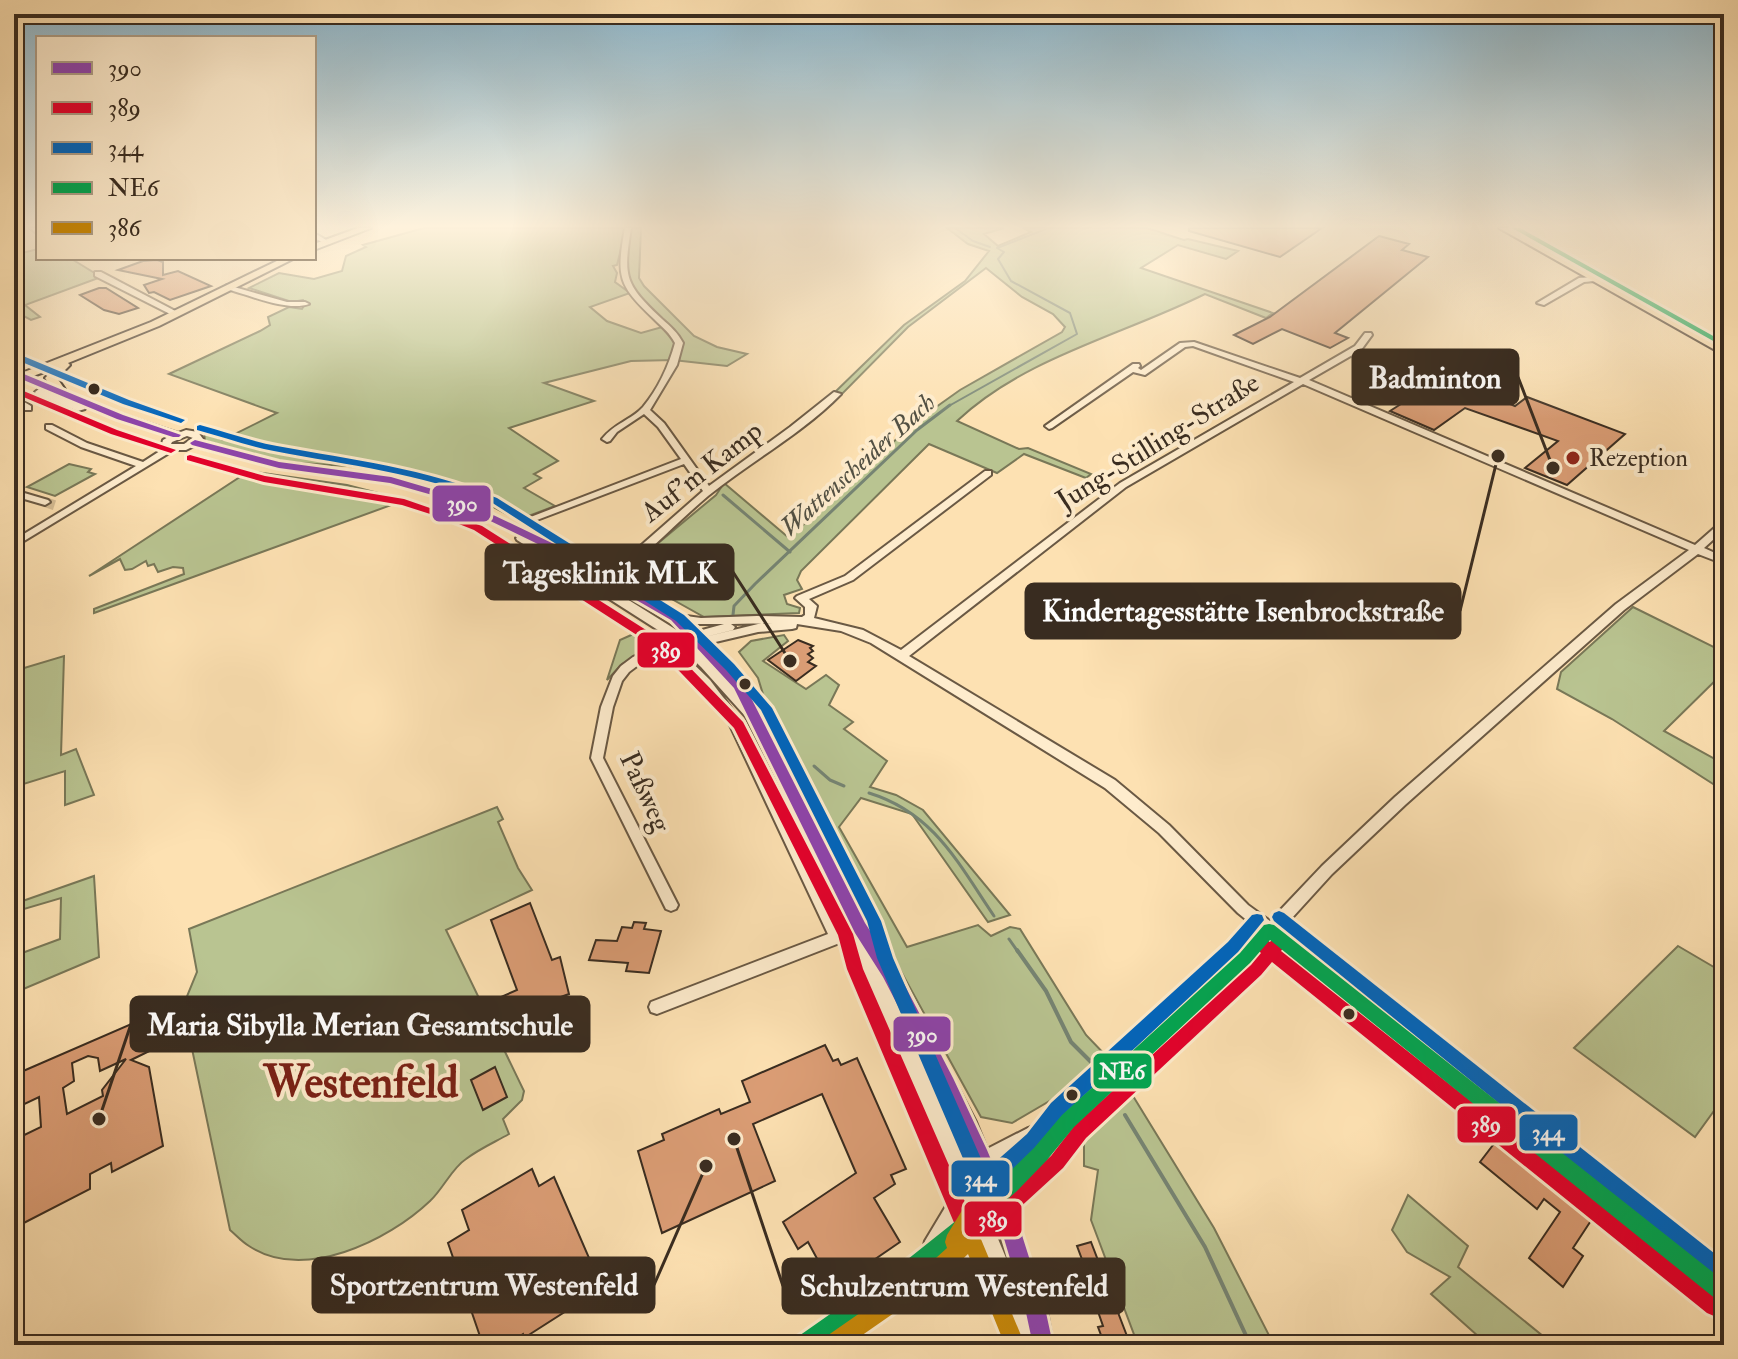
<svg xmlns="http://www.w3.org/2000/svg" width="1738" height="1359" font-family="'IM FELL Double Pica',serif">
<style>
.green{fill:#b9c491;stroke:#797858;stroke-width:2}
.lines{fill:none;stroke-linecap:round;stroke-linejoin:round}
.stream-far2{stroke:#768473;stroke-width:2}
.stream-far1{stroke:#768473;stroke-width:3}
.stream{stroke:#768473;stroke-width:4}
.building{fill:#db9d75;stroke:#392c20;stroke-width:2;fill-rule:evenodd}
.minor-tunnel{stroke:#d6bd95;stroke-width:10;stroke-dasharray:10 5;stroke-linecap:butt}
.minor-casing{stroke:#6a5944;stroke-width:4}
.major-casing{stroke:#392c20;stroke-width:4}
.minor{fill:#feeccd;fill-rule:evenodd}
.major{fill:#fde1b2;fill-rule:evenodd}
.tram{stroke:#392c20;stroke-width:2}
.bus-1-casing{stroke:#feeccd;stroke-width:6}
.bus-2-casing{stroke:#feeccd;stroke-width:6}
.bus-3-casing{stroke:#feeccd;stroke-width:6}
.bus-4-casing{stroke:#feeccd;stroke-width:6}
.bus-5-casing{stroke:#feeccd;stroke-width:6}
.bus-1{fill:#8e44ad;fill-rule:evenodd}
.bus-2{fill:#e4002b;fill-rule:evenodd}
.bus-3{fill:#0065bd;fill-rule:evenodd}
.bus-4{fill:#00a651;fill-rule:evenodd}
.bus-5{fill:#c88808;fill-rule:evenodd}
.bus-dot{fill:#392c20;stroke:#feeccd;stroke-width:3}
.poi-dot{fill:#8f2418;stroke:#feeccd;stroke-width:3}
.labels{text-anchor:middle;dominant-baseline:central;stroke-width:8;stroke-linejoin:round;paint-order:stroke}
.far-poi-label{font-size:24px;fill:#392c20;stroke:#feeccd;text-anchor:start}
.far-water-label{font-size:26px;font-style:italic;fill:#525043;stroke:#feeccd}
.street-label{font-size:28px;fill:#392c20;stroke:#feeccd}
.near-district-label{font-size:44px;font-weight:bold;fill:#7a1f14;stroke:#feeccd}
.leader{fill:none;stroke:#392c20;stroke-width:3}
.callout-dot{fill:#392c20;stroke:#feeccd;stroke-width:3}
.callout{fill:#392c20;stroke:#392c20;stroke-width:3}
.callout-label{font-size:30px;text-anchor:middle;font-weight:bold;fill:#fff}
.line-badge{stroke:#feeccd;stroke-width:3}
.badge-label{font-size:22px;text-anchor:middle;font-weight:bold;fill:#fff}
</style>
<rect width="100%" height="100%" fill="#fde1b2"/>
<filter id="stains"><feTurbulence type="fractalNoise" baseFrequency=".0025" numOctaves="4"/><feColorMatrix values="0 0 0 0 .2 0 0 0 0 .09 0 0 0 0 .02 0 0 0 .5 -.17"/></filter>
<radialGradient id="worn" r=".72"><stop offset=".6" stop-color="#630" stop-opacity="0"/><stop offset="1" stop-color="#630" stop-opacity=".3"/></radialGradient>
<g class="green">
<polygon points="424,228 626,228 617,265 613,266 617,273 615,282 630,293 590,307 607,321 641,333 666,326 625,280 630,228 641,228 639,278 644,286 694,336 717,347 747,354 727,366 673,360 631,361 544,383 594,401 509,428 558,461 534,474 541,478 524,488 555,506 518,520 440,479 380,468 283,462 205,441 204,432 223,440 277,413 169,374 260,331 270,325 268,317 289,307 302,309 305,304 303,300 292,302 249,288 279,273 314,279 342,271 346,256 366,247 363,245"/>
<path d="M947 228H1004L984 234 998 246 1031 232 1023 228H1147L1184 240 1188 239 1238 251 1226 259 1178 245 1141 268 1273 313 1266 318 1205 294C1123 335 1025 357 957 421L1019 449 1028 448 1091 474 1086 478 1024 454 997 473 929 444 801 571 797 580 802 589 784 595 787 604 800 608 799 613 704 617 627 574V569L716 495 724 483 789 538 915 422 960 390 1062 332 1065 327 1053 314 1022 297 986 268 908 327 841 395 834 393 904 325 965 281 989 251 968 244Z"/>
<polygon points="38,249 38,258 70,258 101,277 25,305 40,317 31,320 14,311 14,255"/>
<polygon points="69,464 91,469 88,472 95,474 55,496 27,487"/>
<polygon points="249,471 347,485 405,500 94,613 94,609 184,574 183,568 173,567 158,572 154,564 148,566 146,561 132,569 125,570 120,559 89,576"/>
<polygon points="1633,607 1724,652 1724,672 1664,731 1724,764 1724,791 1612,719 1557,689 1561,672"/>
<polygon points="638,632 658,646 622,664 607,680 620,640"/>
<polygon points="784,635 788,641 763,661 806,689 826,675 839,685 829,705 853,722 844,729 887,761 870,787 896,795 923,810 1010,915 988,922 912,814 861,798 839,827 907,947 978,925 991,936 1010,927 1020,929 1086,1035 1110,1060 1082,1082 1012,1123 981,1117 819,822 770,717 758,678 739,652 751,641"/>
<polygon points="64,656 61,755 76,749 94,795 65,805 65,771 14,787 14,671"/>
<path d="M497 807 503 819 498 822 518 868 532 890 446 930 524 1091 522 1100 503 1119 509 1134C495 1142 479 1149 466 1159 452 1168 443 1189 430 1201 388 1241 304 1282 249 1246 242 1242 236 1235 230 1230L183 1006 197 972 189 929Z"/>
<polygon points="94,876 99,957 14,993 14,956 60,939 61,898 14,912 14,904"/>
<polygon points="1678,946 1724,973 1724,1097 1695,1137 1574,1048"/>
<polygon points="1133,1096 1214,1228 1274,1345 1138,1345 1091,1220 1098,1170 1084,1166 1084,1138"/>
<polygon points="1408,1195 1468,1246 1458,1267 1554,1345 1488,1345 1431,1294 1450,1277 1407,1252 1392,1230"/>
</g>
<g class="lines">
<g class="stream-far2">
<polyline points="955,228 973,241 990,247"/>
<polyline points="947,407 1077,334 1070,313 1011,281 998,259 1004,252 997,248 1046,229"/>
</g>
<g class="stream-far1">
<polyline points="723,495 790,552"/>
<polyline points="733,615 734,606 755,584 917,430 950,405"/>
<polyline points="814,766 830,780 844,786"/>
<path d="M869 793C934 813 958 863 994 916"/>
<polyline points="1009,939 1018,952"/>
</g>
<g class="stream">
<polyline points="1017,950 1046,991 1071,1042 1092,1063"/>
<polyline points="1125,1115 1205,1247 1249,1342"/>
</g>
</g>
<g class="building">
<polygon points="1189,228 1322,228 1280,257 1189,231"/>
<polygon points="1379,236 1409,244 1402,250 1428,257 1335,333 1348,338 1330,348 1282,329 1253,344 1234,335 1270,317"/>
<polygon points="157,260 163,262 163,275 178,271 211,286 170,300 154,292 149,293 144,285 162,279 118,270 143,261"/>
<polygon points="99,288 106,288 138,308 119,314 104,310 80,295"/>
<polygon points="1370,364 1476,401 1486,394 1515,406 1527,397 1625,434 1567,485 1525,468 1558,441 1465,408 1434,430 1390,411 1415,395 1357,372"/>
<polygon points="798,640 813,646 810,648 813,651 808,654 813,658 808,662 816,666 796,681 768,660"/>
<polygon points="530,903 552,960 560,957 569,994 500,1019 494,1000 517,990 491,920"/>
<polygon points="634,922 646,923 644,929 661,931 649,973 626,971 628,963 589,960 596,940 617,941 622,927 632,928"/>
<path d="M166 1009 172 1040 131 1060 149 1067 163 1146 112 1172 111 1163 90 1174V1189L14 1228V1140L41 1127 39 1097 14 1109V1075ZM88 1056 98 1058 100 1071 126 1059 102 1090 103 1096 67 1114 63 1088 74 1081 72 1063Z"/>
<polygon points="825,1045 833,1061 838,1059 841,1065 857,1058 906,1169 891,1175 895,1184 874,1198 900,1242 833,1288 808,1242 798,1249 783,1222 856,1173 822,1094 753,1124 775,1181 662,1233 638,1151 664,1140 662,1134 719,1109 721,1114 750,1102 742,1081"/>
<polygon points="495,1067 507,1097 483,1110 471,1080"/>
<polygon points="1500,1136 1596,1213 1573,1248 1583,1256 1563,1287 1529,1258 1560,1212 1544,1199 1537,1209 1480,1162"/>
<polygon points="532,1169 539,1186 554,1177 602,1288 524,1338 523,1334 506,1345 483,1345 448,1243 469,1230 462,1210"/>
<polygon points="1091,1242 1127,1336 1104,1343 1098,1327 1103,1326 1095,1303 1098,1302 1077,1246"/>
</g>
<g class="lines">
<polyline class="minor-tunnel" points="45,502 57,506"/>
<defs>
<g id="minor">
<polygon points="30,228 38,228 38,234"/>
<path d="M625 228H631C623 278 625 284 662 319 670 326 678 333 683 343L677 365 650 410 664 423 709 486 790 427 834 392 841 394C802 434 751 461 708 496 676 523 648 554 614 578L679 615 686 616 701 618 757 616 802 617 805 615V607L795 598 797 596 845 576 985 471H991V475L853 580 809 599 817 606 814 618 863 630 901 650 1120 483 1294 382 1193 346 1185 347 1145 375 1133 372 1052 428 1049 429 1045 426 1133 364H1139L1140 366 1138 368 1141 370 1180 343 1194 342 1300 378 1355 346 1365 333H1371L1372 335 1361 350 1309 380 1695 545 1720 523 1724 522V530L1704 548 1724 557V564L1698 554 1624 610 1405 805 1332 874 1281 930 1724 1281V1303L1717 1300 1271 940 1250 963 1074 1127 1051 1157 1006 1199 1045 1300 1053 1345H1022L975 1227 931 1268 820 1345H793L796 1338 923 1249 925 1241 958 1186 862 963 855 937 657 1014 651 1012 649 1007 651 1002 828 934 728 721 702 686 665 650 641 663 629 672 622 681 613 707 603 758 678 905 676 909 671 911 666 909 591 758 601 707 613 676 621 666 633 657 672 639 517 540 516 538 520 535 443 498 390 483 279 468 194 446 186 450H174L14 547V540L136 466 81 447 46 429V425H52L87 443 143 462 163 449 161 447 163 440 170 436 117 419 14 376V370L123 415 178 433 186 430 198 432 203 439 200 442 279 462 391 477 449 494 554 544 606 573 629 556 703 491 684 464 537 520 533 521 528 518 681 459 658 427 644 414 617 432 610 441 607 442 602 439C615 423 631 420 643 407 658 389 669 365 675 343 670 333 662 327 654 319 618 285 616 277 625 228ZM1303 384 1689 550 1616 604 1395 797 1322 866 1270 921 1248 905 1169 825 1115 780 909 656 1126 487ZM187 436 193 438 184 444H171L172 442ZM538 544 546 548 599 578 597 581ZM607 583 671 620 685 635 682 636 675 629 603 584ZM772 623 758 624 701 638 733 630 735 627 731 624ZM688 624H724L695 632ZM797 624 841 631 871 643 1105 788 1159 833 1238 913 1260 931 1240 953 1062 1115 1028 1128 987 1149 976 1122 889 955 865 923 758 716 743 683 707 644 758 632 792 629 796 628ZM678 645 701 667 746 717 851 925 841 929 737 716 710 680 675 646ZM878 965 963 1132 973 1160 969 1168ZM1043 1139 1039 1145 999 1181 993 1165ZM981 1181 985 1193 981 1197 977 1188ZM992 1211 1025 1300 1027 1308 988 1215Z"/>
<polygon points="1711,228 1724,229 1724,233 1712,229"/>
<polygon points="314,233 328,241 329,242 324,243 314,238"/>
<polygon points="95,272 101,272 181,314 174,316 95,276"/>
<polygon points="1592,277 1596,279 1595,281 1584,282 1544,305 1537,303 1579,278"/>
<path d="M227 285 287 302H305L309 304C288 312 249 295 227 289Z"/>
<polygon points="39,389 84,407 85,409 78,411 36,394 35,392"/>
<polygon points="14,396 31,406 31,410 25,410 14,403"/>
<polygon points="14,490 48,500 50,502 45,505 14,496"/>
</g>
<g id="major">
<polygon points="358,228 371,228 314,250 314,244"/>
<polygon points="1499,228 1510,228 1724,348 1724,355"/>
<polygon points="283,258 295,258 159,326 68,363 70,365 57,378 66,391 64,393 56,393 45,378 55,368 14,383 14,376 151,322"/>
</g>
</defs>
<use href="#minor" class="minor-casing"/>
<use href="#major" class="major-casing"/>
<use href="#minor" class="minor"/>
<use href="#major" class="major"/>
<polyline class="tram" points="30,399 40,403"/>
<defs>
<g id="bus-1">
<polygon points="14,370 123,415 181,435 179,437 173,437 117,419 14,376"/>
<polygon points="195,440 279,462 391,477 449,494 554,544 679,614 745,686 865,923 903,982 953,1078 987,1150 1021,1232 1045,1308 1053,1345 1033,1345 1025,1308 1002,1232 975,1163 924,1056 883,977 855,933 734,688 671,620 546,548 443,498 390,483 279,468 192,445 190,443"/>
</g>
<g id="bus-2">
<polygon points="14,387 117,430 176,450 171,453 111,434 14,393"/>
<path d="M190 455 265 476 404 499 482 526 665 642 743 722 853 934 863 969 969 1211 974 1217 982 1216 1051 1156 1074 1126 1251 965 1261 953 1251 943 1254 938 1259 936 1270 942C1275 936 1278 932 1286 935L1289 940 1281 951 1721 1299 1724 1306 1721 1313 1714 1316 1707 1313 1272 962 1261 975 1086 1138 1063 1168 993 1232 971 1236 964 1234 955 1225 847 969 838 935 734 728 657 648 474 530 449 520 402 505 264 482 187 460V456Z"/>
</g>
<g id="bus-3">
<polygon points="17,356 23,356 129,400 185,420 181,423 178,422 123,404 17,360"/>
<path d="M200 425C226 432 251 441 277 446 353 460 425 468 497 498L684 615 734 664 772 708 881 921 893 958 986 1170 1027 1134 1051 1103 1228 942 1252 915 1257 914 1262 915 1264 920 1238 952 1063 1115 1039 1146 989 1191 983 1194 977 1191 877 958 867 921 761 710 726 670 676 621 491 502C417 472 351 466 274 451 248 446 223 437 197 430V426Z"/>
<polygon points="1279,911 1284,913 1724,1261 1724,1283 1717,1280 1274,921 1272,917 1274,913"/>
</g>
<g id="bus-4">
<polygon points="1512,228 1520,228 1724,342 1724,347"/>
<polygon points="1269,924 1274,925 1724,1281 1724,1303 1717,1300 1270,940 1250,963 1074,1127 1047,1160 1017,1191 951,1249 820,1345 793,1345 796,1338 903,1263 972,1208 1034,1148 1062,1115 1240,953 1264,925"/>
</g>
<polygon id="bus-5" points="997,1160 1003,1163 1006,1169 972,1230 978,1232 1025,1345 1005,1345 968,1254 940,1281 848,1345 821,1345 824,1338 926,1267 947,1248 945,1242 947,1235 991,1163"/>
</defs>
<use href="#bus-1" class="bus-1-casing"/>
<use href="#bus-2" class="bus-2-casing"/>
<use href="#bus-3" class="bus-3-casing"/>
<use href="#bus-4" class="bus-4-casing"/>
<use href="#bus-5" class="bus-5-casing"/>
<use href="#bus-1" class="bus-1"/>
<use href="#bus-2" class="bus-2"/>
<use href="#bus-3" class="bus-3"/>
<use href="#bus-4" class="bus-4"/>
<use href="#bus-5" class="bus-5"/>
</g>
<linearGradient id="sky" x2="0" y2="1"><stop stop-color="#8bb8d0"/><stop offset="0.54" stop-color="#fef2dc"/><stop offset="1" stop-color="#fef2dc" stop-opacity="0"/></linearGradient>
<rect width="1738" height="419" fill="url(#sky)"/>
<g class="bus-dot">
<circle cx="94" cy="389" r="7"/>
<circle cx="745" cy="684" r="7"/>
<circle cx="1349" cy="1014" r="7"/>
<circle cx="1072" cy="1095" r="7"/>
</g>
<circle class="poi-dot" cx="1573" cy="458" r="8"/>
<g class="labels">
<g class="far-poi-label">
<text x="1589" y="458">Rezeption</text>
</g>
<g class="far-water-label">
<text transform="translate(858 465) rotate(-42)">Wattenscheider Bach</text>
</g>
<g class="street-label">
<text transform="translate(1158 442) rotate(-32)">Jung-Stilling-Straße</text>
<text transform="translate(702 472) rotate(-38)">Auf'm Kamp</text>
<text transform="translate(645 792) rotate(65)">Paßweg</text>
</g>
<g class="near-district-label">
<text x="361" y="1083">Westenfeld</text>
</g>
</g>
<path class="leader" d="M1553 468L1518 377M790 661L733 572M1498 456L1460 611M99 1119L131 1024M706 1166L654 1285M734 1139L783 1286"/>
<g class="callout-dot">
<circle cx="1553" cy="468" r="8"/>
<circle cx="790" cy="661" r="8"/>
<circle cx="1498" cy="456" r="8"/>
<circle cx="99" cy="1119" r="8"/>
<circle cx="706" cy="1166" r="8"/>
<circle cx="734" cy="1139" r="8"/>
</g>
<g class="callout">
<rect x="1353" y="350" width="165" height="54" rx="8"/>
<rect x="486" y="545" width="247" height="54" rx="8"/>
<rect x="1026" y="584" width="434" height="54" rx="8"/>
<rect x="131" y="997" width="458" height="54" rx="8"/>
<rect x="313" y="1258" width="341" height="54" rx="8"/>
<rect x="783" y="1259" width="341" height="54" rx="8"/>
</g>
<g class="callout-label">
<text x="1435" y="388">Badminton</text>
<text x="610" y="583">Tagesklinik MLK</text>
<text x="1243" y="621">Kindertagesstätte Isenbrockstraße</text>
<text x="360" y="1035">Maria Sibylla Merian Gesamtschule</text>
<text x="484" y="1295">Sportzentrum Westenfeld</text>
<text x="954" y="1296">Schulzentrum Westenfeld</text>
</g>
<g class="line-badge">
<rect x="431" y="484" width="61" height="39" rx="8" fill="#8e44ad"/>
<rect x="636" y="631" width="60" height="38" rx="8" fill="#e4002b"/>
<rect x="892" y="1015" width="60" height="38" rx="8" fill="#8e44ad"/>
<rect x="1092" y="1052" width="61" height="38" rx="8" fill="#00a651"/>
<rect x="1456" y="1105" width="61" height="39" rx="8" fill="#e4002b"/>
<rect x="1518" y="1113" width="61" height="39" rx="8" fill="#0065bd"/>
<rect x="950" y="1159" width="61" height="39" rx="8" fill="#0065bd"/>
<rect x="963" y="1200" width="60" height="38" rx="8" fill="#e4002b"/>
</g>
<g class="badge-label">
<text x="462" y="511">390</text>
<text x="666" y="658">389</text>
<text x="922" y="1042">390</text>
<text x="1122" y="1079">NE6</text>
<text x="1486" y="1132">389</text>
<text x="1548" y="1140">344</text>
<text x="980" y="1186">344</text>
<text x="993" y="1227">389</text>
</g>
<rect width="1738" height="1359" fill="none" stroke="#fde1b2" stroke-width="48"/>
<rect x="16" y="16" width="1706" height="1327" fill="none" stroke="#392c20" stroke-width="4"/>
<rect x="24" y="24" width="1690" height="1311" fill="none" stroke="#392c20" stroke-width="2"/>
<rect x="36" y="36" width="280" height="224" fill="#feeccd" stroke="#af9f88" stroke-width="2"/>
<rect x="52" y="62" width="40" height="12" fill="#8e44ad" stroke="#af9f88" stroke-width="2"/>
<text x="108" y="76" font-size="24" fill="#392c20">390</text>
<rect x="52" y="102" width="40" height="12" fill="#e4002b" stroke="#af9f88" stroke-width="2"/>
<text x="108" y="116" font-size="24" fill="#392c20">389</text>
<rect x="52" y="142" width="40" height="12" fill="#0065bd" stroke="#af9f88" stroke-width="2"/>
<text x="108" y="156" font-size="24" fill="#392c20">344</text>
<rect x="52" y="182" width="40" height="12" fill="#00a651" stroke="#af9f88" stroke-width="2"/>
<text x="108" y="196" font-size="24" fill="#392c20">NE6</text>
<rect x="52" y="222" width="40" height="12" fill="#c88808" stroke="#af9f88" stroke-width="2"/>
<text x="108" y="236" font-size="24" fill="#392c20">386</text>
<rect width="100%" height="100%" filter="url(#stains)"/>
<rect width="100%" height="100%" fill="url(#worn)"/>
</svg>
